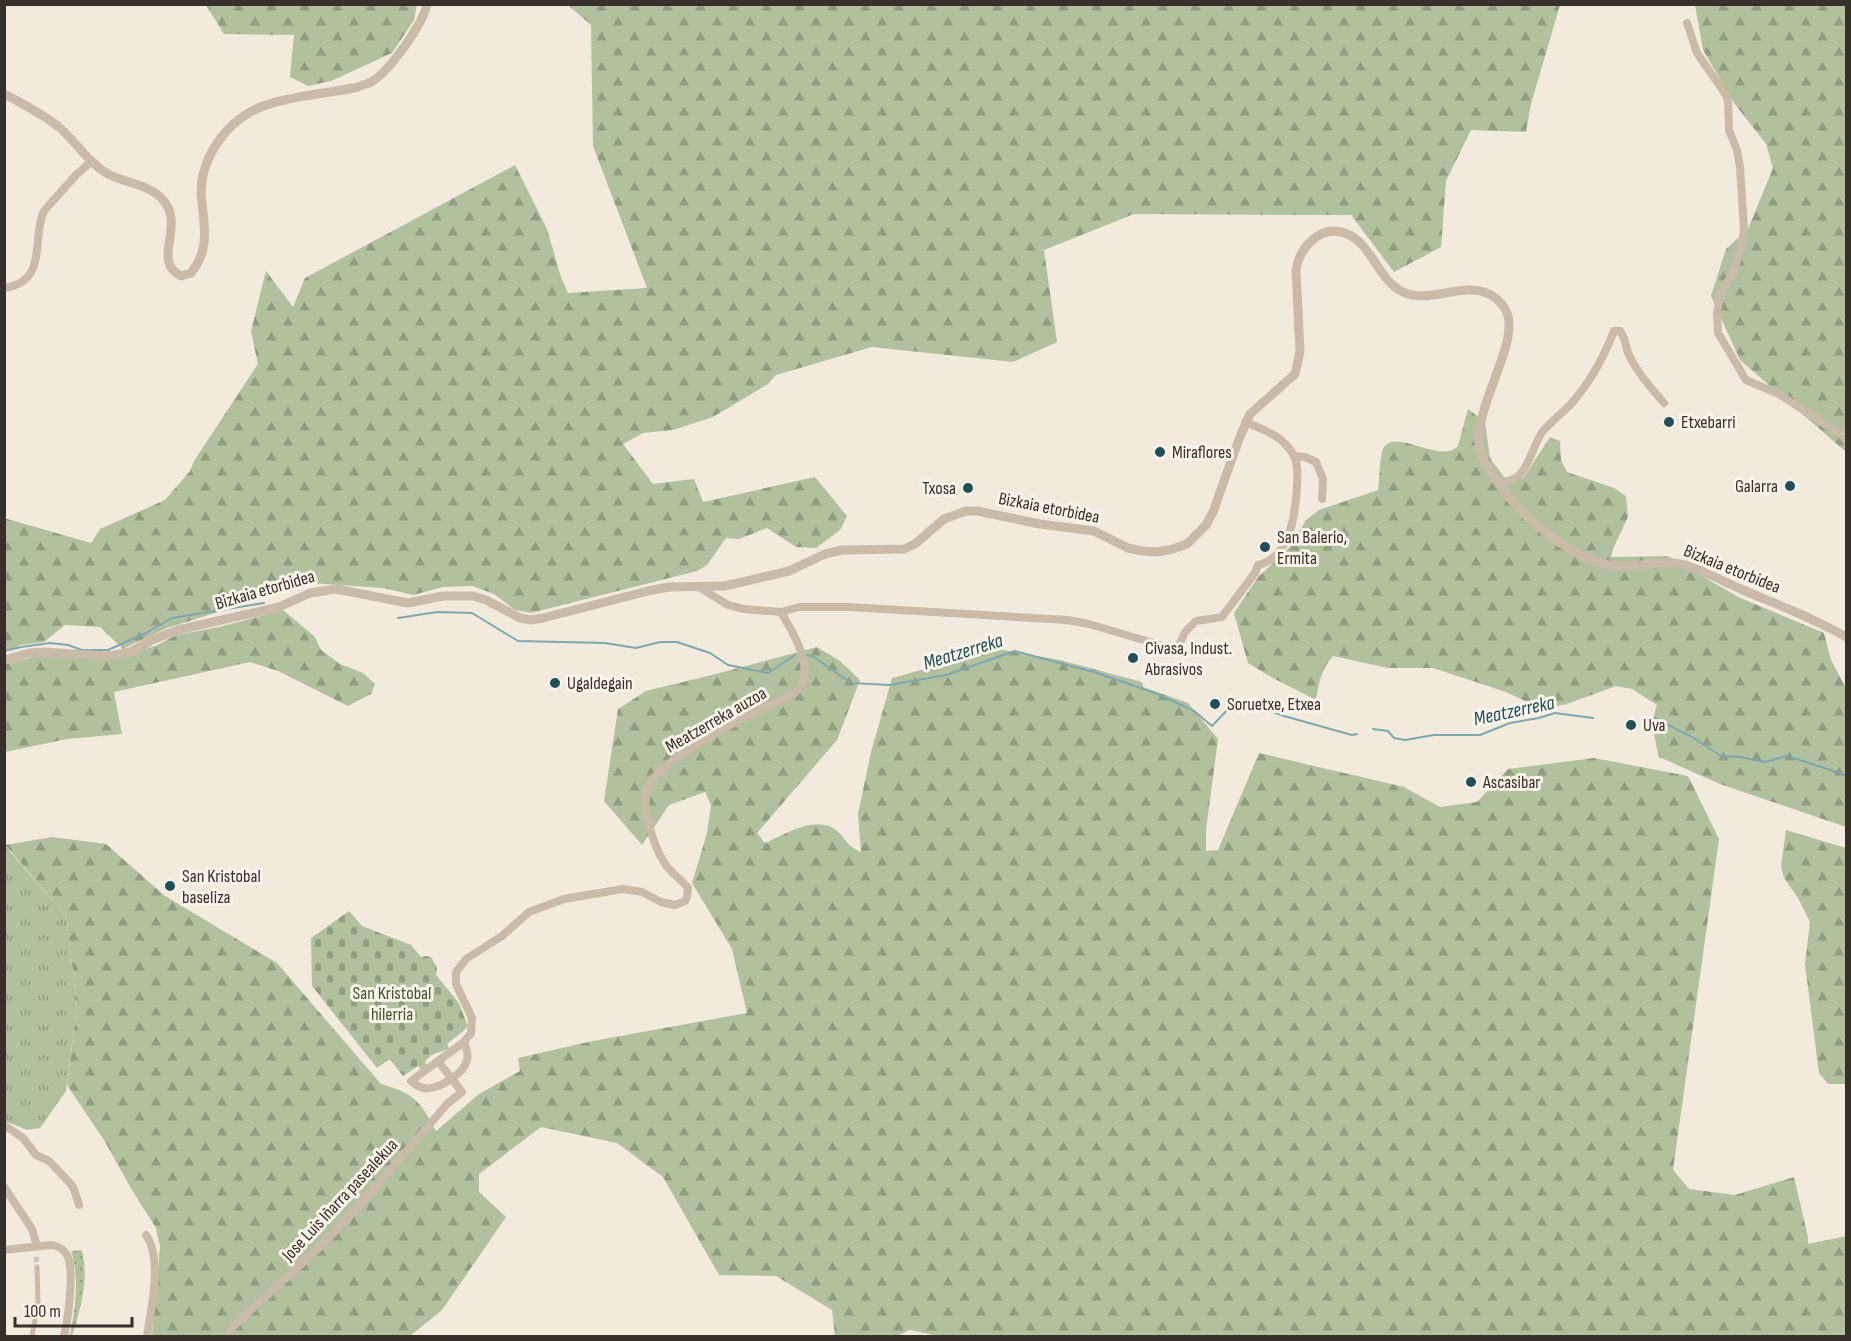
<svg xmlns="http://www.w3.org/2000/svg" width="1851" height="1341" font-family="'Sofia Sans Condensed',sans-serif">
<style>
.forest{fill:url(#forest-firs)}
.cemetery{fill:url(#cemetery-stones)}
.park{fill:url(#park-tufts)}
.garden{fill:url(#garden-dots)}
.lines{fill:none;stroke-linecap:round;stroke-linejoin:round}
.stream{stroke:#7da8af;stroke-width:2}
.pedestrian-tunnel{stroke:#cdc5b9;stroke-width:5;stroke-dasharray:5 2.5;stroke-linecap:butt}
.pedestrian{stroke:#cabba9;stroke-width:5}
.minor{stroke:#cabba9;stroke-width:8}
.tertiary{stroke:#cabba9;stroke-width:9}
.poi-dot{fill:#1f4f58;stroke:#faf4ea;stroke-width:2}
.labels{text-anchor:middle;dominant-baseline:central;stroke-width:6;stroke-linejoin:round;paint-order:stroke}
.poi-label{font-size:18px;fill:#372f29;stroke:#faf4ea;text-anchor:start}
.street-label{font-size:18px;fill:#372f29;stroke:#faf4ea}
.park-label{font-size:18px;fill:#43552d;stroke:#faf4ea}
.water-label{font-size:20px;font-style:italic;fill:#1f4f58;stroke:#faf4ea}
</style>
<defs>
<pattern id="forest-firs" width="22" height="20" patternUnits="userSpaceOnUse" patternTransform="scale(1.5)"><rect width="22" height="20" fill="#b1c19d"/><path d="M5 1l3.5 6h-7zM16 11l3.5 6h-7z" fill="#919d80"/></pattern>
<pattern id="cemetery-stones" width="16" height="16" patternUnits="userSpaceOnUse" patternTransform="scale(1.5)"><rect width="16" height="16" fill="#b1c19d"/><path d="M2 7V4a2 2 0 0 1 4 0v3zM10 15v-3a2 2 0 0 1 4 0v3z" fill="#919d80"/></pattern>
<pattern id="park-tufts" width="24" height="20" patternUnits="userSpaceOnUse" patternTransform="scale(1.5)"><rect width="24" height="20" fill="#b1c19d"/><path d="M3 7l-1-3M5 7V3M7 7l1-3M15 17l-1-3M17 17v-4M19 17l1-3" fill="none" stroke="#919d80"/></pattern>
<pattern id="garden-dots" width="8" height="8" patternUnits="userSpaceOnUse" patternTransform="scale(1.5)"><rect width="8" height="8" fill="#b1c19d"/><path d="M2 2h.1M6 6h.1" fill="none" stroke="#919d80" stroke-width="1.8" stroke-linecap="round"/></pattern>
</defs>
<rect width="100%" height="100%" fill="#f2eadd"/>
<g class="forest">
<polygon points="206,5 417,5 414,20 392,53 331,81 308,86 290,77 294,35 224,34"/>
<polygon points="568,5 1560,5 1531,104 1526,132 1471,130 1446,181 1441,247 1394,272 1351,215 1134,214 1044,250 1057,342 1013,362 872,347 776,375 768,384 713,417 673,430 643,433 623,444 653,484 694,479 703,502 815,477 847,516 840,530 816,548 796,547 767,528 739,539 726,538 707,565 697,571 531,613 515,610 494,594 472,586 443,587 413,595 383,588 311,583 167,628 123,649 100,627 65,625 44,642 21,645 5,652 4,518 91,543 100,529 165,500 190,471 194,461 258,364 251,331 266,271 293,307 305,278 515,165 547,229 561,277 568,293 647,288 593,146 591,25"/>
<polygon points="1695,5 1846,5 1846,452 1740,360 1711,296 1726,249 1748,229 1773,168 1766,144 1734,103 1703,50"/>
<path d="M1468 409 1485 422 1490 458 1507 481 1524 477 1550 437 1560 441 1561 460 1567 472 1614 488 1626 496 1628 517 1613 549 1611 557 1668 556 1738 597 1824 633 1831 660 1846 688V827L1720 784 1659 757C1655 740 1650 722 1657 705L1632 689 1616 686 1567 704 1543 709 1506 692 1433 668H1388L1333 656C1321 669 1319 683 1316 700L1271 677 1248 663 1234 613 1258 577 1289 548 1306 520 1319 510 1378 490C1380 478 1379 464 1382 452 1390 423 1440 466 1458 446Z"/>
<polygon points="283,610 315,637 321,650 340,664 363,673 375,684 371,694 348,706 278,671 250,662 114,692 122,734 67,739 5,752 5,664 42,655 118,657 155,646 177,635 219,627"/>
<path d="M817 647 840 661 860 680 837 740 757 833 765 843C784 835 812 816 833 828 844 834 845 846 861 852L858 814 871 752 892 678 998 649 1060 660 1142 682 1143 687 1188 703 1218 739 1206 830V851L1218 850 1259 753 1404 787 1440 807 1477 802 1508 769 1594 758 1688 776 1719 839 1673 1170 1689 1189 1735 1195 1794 1177 1808 1237V1244L1846 1236V1336H938L910 1330 897 1336H835L832 1310 776 1276 719 1275 663 1177 617 1143 541 1127 479 1174V1192L506 1217 442 1310 410 1336H152L160 1247 156 1228 132 1190 104 1140 67 1085 77 1006 66 915 5 845 52 837 106 844 165 896 277 963 381 1084C415 1094 420 1101 436 1131L479 1094 520 1071 518 1058 593 1041 747 1013 732 949 692 883 707 833 711 805 705 792 669 805 642 845 604 801 618 709 646 691 720 673Z"/>
<polygon points="1786,830 1846,848 1846,1084 1828,1084 1819,1073 1805,964 1810,922 1798,898 1784,878 1781,866"/>
</g>
<path class="cemetery" d="M349 911 362 926 411 945 421 957 426 956 431 957 437 968 436 975 459 1003 468 1027 447 1044 449 1048C440 1054 434 1050 425 1062L426 1065 421 1069 418 1066 403 1076 390 1059 377 1068 312 986 311 938Z"/>
<polygon class="park" points="4,845 66,915 77,1006 66,1091 40,1128 27,1130 5,1121"/>
<path class="garden" d="M82 1250C89 1281 81 1307 72 1336H70C75 1309 80 1279 71 1251Z"/>
<g class="lines">
<g class="stream">
<polyline points="398,618 437,612 472,613 518,641 605,643 636,648 660,642 677,642 710,653 728,665 768,673 795,655"/>
<polyline points="4,651 21,647 50,643 68,645 82,650 108,650 146,633 172,618 264,603"/>
<polyline points="807,655 814,657 851,683 890,685 946,675 1015,651 1097,673 1158,694 1194,711 1212,726 1233,704 1245,702 1284,716 1352,735 1357,734"/>
<polyline points="1648,718 1655,718 1692,737 1721,756 1740,757 1765,762 1787,756 1846,775"/>
<polyline points="1373,729 1388,731 1394,738 1405,740 1434,735 1480,735 1510,723 1539,718 1555,713 1593,718"/>
</g>
<polyline class="pedestrian-tunnel" points="36,1257 37,1268"/>
<polyline class="pedestrian" points="32,1336 38,1303 37,1268"/>
<g class="minor">
<polyline points="1687,23 1697,53 1726,95 1728,102 1729,130 1737,150 1740,167 1744,229 1742,245 1732,275 1720,294 1717,313 1718,333 1746,380 1779,394 1846,438"/>
<path d="M4 288C49 282 31 238 44 211L76 175 92 161"/>
<polyline points="1294,456 1305,457 1316,462 1323,479 1322,499"/>
<path d="M1498 482C1529 484 1529 450 1543 431 1551 422 1561 414 1570 405 1590 383 1603 359 1614 331H1620C1626 338 1625 348 1630 357 1638 373 1651 388 1664 403"/>
<path d="M699 587 728 605 744 609 781 612 799 607H849L1067 620 1089 624 1177 650 1185 632 1196 621 1222 617 1255 573 1258 565C1290 558 1295 516 1297 488 1297 478 1299 466 1294 456 1285 437 1263 429 1245 422"/>
<path d="M464 1042 471 1033 472 1018 456 984V972L466 959 502 936 529 912 564 899 623 889 642 892 661 902 675 905 685 901 687 897 688 888C681 879 671 873 665 864 654 847 639 803 649 785 666 754 760 709 793 694 820 674 793 633 781 612"/>
<path d="M464 1042C466 1047 469 1054 467 1060 464 1074 437 1091 423 1088 418 1087 414 1083 411 1081Z"/>
<polyline points="4,1125 23,1138 36,1155 49,1161 70,1183 74,1189 79,1205"/>
<polyline points="4,1187 32,1229 37,1246"/>
<path d="M146 1235C163 1259 151 1309 147 1336"/>
<path d="M4 1250 51 1245C58 1246 63 1248 67 1255 75 1270 68 1319 64 1336"/>
<polyline points="229,1336 232,1328 240,1320 324,1243 373,1190 448,1103 462,1092 438,1061"/>
</g>
<g class="tertiary">
<path d="M4 94C23 104 43 114 60 128 77 143 89 164 110 175 127 183 151 185 164 201 185 227 151 261 181 276L191 273C209 251 205 229 202 203 196 162 225 121 263 106 293 95 327 94 358 87 362 85 367 84 371 82 389 72 423 24 427 4"/>
<path d="M4 660 29 653 43 652 108 656 131 652 152 640 178 630 279 607 310 593 336 589 408 603 443 596H473L486 600 520 618 531 620 543 618 648 591 669 587 724 586 747 581 789 571 825 554 842 550 904 549 915 544 944 519 966 511H977L1040 524 1094 531 1128 548 1142 551 1157 552 1173 549 1187 544 1206 525 1213 512 1239 439 1250 414 1295 374 1300 352 1296 270C1300 247 1321 223 1347 234 1372 244 1378 280 1403 292 1430 305 1463 280 1491 295 1499 300 1506 308 1508 316 1516 347 1477 403 1479 443 1481 469 1518 510 1538 526 1560 544 1589 565 1618 566 1641 568 1662 558 1685 565 1705 571 1724 582 1743 590 1778 605 1814 618 1846 637"/>
</g>
</g>
<g class="poi-dot">
<circle cx="1669" cy="422" r="6"/>
<circle cx="1160" cy="452" r="6"/>
<circle cx="1790" cy="486" r="6"/>
<circle cx="968" cy="488" r="6"/>
<circle cx="1265" cy="547" r="6"/>
<circle cx="1133" cy="658" r="6"/>
<circle cx="555" cy="683" r="6"/>
<circle cx="1215" cy="704" r="6"/>
<circle cx="1631" cy="725" r="6"/>
<circle cx="1471" cy="782" r="6"/>
<circle cx="170" cy="886" r="6"/>
</g>
<g class="labels">
<g class="poi-label">
<text x="1681" y="422">Etxebarri</text>
<text x="1172" y="452">Miraflores</text>
<text x="1778" y="486" text-anchor="end">Galarra</text>
<text x="956" y="488" text-anchor="end">Txosa</text>
<text x="1277" y="537">San Balerio,<tspan x="1277" dy="21">Ermita</tspan></text>
<text x="1145" y="648">Civasa, Indust.<tspan x="1145" dy="21">Abrasivos</tspan></text>
<text x="567" y="683">Ugaldegain</text>
<text x="1227" y="704">Soruetxe, Etxea</text>
<text x="1643" y="725">Uva</text>
<text x="1483" y="782">Ascasibar</text>
<text x="182" y="876">San Kristobal<tspan x="182" dy="21">baseliza</tspan></text>
</g>
<g class="street-label">
<text transform="translate(1049 508) rotate(11)">Bizkaia etorbidea</text>
<text transform="translate(1732 569) rotate(22)">Bizkaia etorbidea</text>
<text transform="translate(265 590) rotate(-16)">Bizkaia etorbidea</text>
<text transform="translate(716 720) rotate(-30)">Meatzerreka auzoa</text>
<text transform="translate(340 1200) rotate(-47)">Jose Luis Iñarra pasealekua</text>
</g>
<g class="park-label">
<text x="392" y="993">San Kristobal<tspan x="392" dy="21">hilerria</tspan></text>
</g>
<g class="water-label">
<text transform="translate(963 652) rotate(-17)">Meatzerreka</text>
<text transform="translate(1514 711) rotate(-12)">Meatzerreka</text>
</g>
</g>
<rect width="1851" height="1341" fill="none" stroke="#372f29" stroke-width="12"/>
<path d="M15 1317v9h117v-9" fill="none" stroke="#372f29" stroke-width="3"/>
<text x="24" y="1317" font-size="18" fill="#372f29" stroke="#faf4ea" stroke-width="4.5" paint-order="stroke">100 m</text>
</svg>
